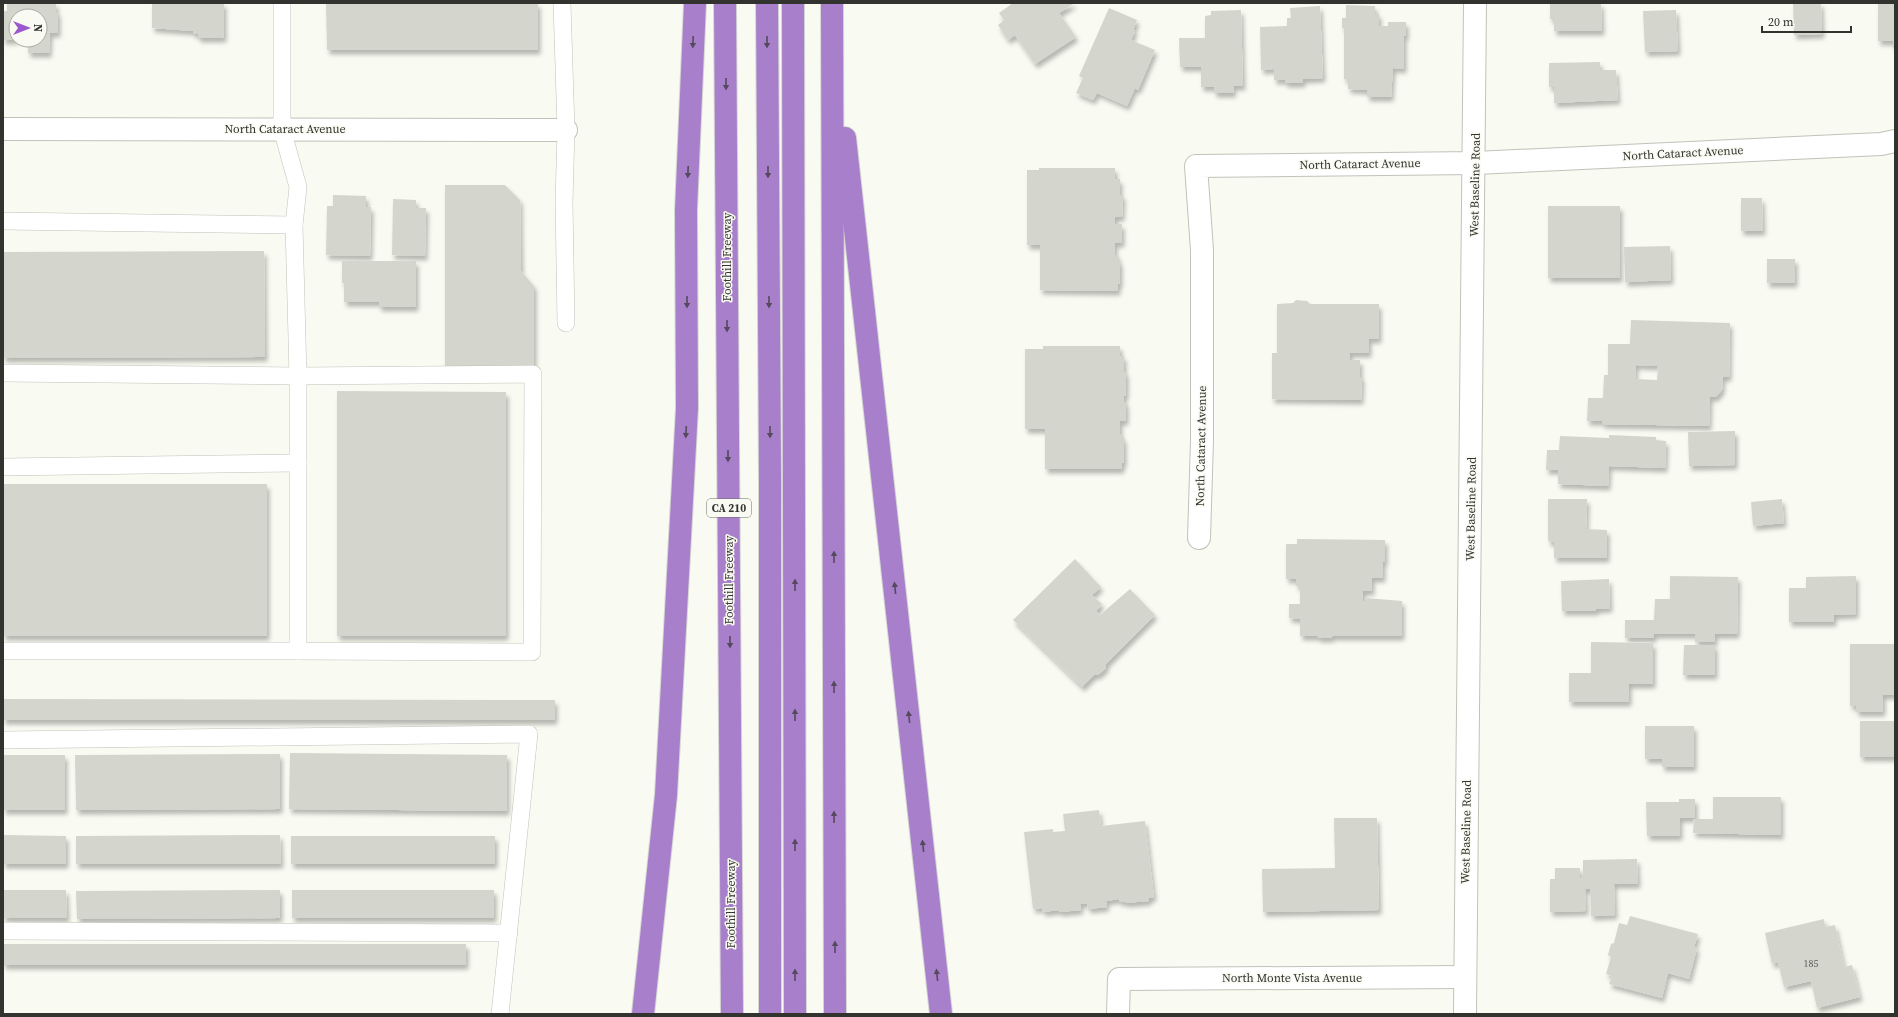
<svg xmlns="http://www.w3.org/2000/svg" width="1898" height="1017" font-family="'Source Serif 4',serif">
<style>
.building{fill:#d4d5cd;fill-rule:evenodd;filter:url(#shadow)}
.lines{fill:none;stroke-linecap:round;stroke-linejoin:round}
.lane-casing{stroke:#c1c2ba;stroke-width:18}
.street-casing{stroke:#c1c2ba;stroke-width:24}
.secondary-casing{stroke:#c1c2ba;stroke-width:24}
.highway-casing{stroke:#d6d6d5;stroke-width:24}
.lane{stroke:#fff;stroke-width:17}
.street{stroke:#fff;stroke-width:22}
.secondary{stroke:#fff;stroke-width:22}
.highway{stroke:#a87fca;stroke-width:22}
.oneway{fill:#55495e}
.labels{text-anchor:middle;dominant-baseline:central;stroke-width:3;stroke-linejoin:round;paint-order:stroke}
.number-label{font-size:10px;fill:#5a5b56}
.shield{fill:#f9faf1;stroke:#6e6e69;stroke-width:1}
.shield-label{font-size:11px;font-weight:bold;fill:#32322f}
.street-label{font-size:12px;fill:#32322f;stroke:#f9faf1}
</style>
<defs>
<filter id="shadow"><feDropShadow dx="2.5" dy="4.5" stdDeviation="2" flood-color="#0004"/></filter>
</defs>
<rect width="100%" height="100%" fill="#f9faf1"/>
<g class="building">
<polygon points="7,3 56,3 56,12 58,12 58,33 50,33 49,53 28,53 28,40 40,40 40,16 16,16 16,40 3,40 3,11 7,11"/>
<polygon points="152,3 224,3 224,38 198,38 198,34 193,34 193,31 152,28"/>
<polygon points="326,3 538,3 538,50 327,50"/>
<polygon points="1013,3 1075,3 1059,13 1076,37 1035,64 1015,35 1008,40 998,25 1004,20 999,13"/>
<polygon points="1550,3 1601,3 1602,31 1554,31 1554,19 1550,19"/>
<polygon points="1793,3 1821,3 1822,34 1794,35"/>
<polygon points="1878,3 1895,3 1895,48 1893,48 1893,41 1878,41"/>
<polygon points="1346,5 1375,6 1375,14 1379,14 1379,26 1388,26 1388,22 1406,22 1406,36 1404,36 1404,69 1393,68 1391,97 1367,97 1367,90 1348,89 1348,79 1344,79 1344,28 1342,28 1342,18 1346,18"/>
<polygon points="1320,6 1323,78 1303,79 1303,83 1285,83 1285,80 1274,80 1274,69 1261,70 1260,27 1287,26 1287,18 1291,18 1290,8"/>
<polygon points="1109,8 1137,20 1133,30 1135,31 1131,40 1155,50 1138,90 1135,88 1127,106 1097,93 1093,100 1076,93 1083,78 1079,76"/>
<polygon points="1241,10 1243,86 1233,86 1234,93 1214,93 1214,87 1201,87 1201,67 1180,67 1179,38 1205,38 1205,16 1211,15 1211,11"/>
<polygon points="1676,10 1678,51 1645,52 1643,11"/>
<polygon points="1600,62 1600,70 1616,70 1618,100 1554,103 1554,87 1549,87 1549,63"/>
<polygon points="1039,168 1115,168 1115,179 1120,179 1120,195 1123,195 1122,217 1115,217 1115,224 1122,224 1122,243 1115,243 1115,255 1118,255 1118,261 1120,261 1120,284 1118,284 1118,291 1040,290 1040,245 1027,245 1027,170 1039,170"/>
<polygon points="445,185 505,185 520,200 521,271 534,286 534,368 445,368"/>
<polygon points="333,195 366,196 366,207 371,207 370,256 326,255 327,206 333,206"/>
<polygon points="1741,198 1762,198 1763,231 1741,231"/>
<polygon points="393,199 416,200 416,208 426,208 425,256 392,255"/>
<rect x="1548" y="206" width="72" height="72"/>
<polygon points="1670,246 1671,280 1625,282 1624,247"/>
<polygon points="264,251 265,357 3,358 3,252"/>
<rect x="1767" y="259" width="28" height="24"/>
<polygon points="342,261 416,261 416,307 379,307 379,302 344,302 344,283 342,283"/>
<polygon points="1296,300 1307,301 1310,304 1379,304 1379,339 1369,339 1369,353 1350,353 1350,360 1360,360 1360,377 1362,377 1361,400 1272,399 1272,353 1277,353 1277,304 1293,303"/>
<path d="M1631 320 1730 323 1729 377H1723L1722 390 1716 397H1710L1709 426 1602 424V421H1587L1588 398H1603L1604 375H1608V344H1630ZM1636 365 1658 366 1657 380 1635 379Z"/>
<polygon points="1043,346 1120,346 1120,356 1124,356 1124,372 1126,372 1126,395 1124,396 1124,402 1126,402 1126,421 1120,421 1120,434 1122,434 1122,439 1124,439 1124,463 1122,463 1122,469 1045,469 1045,429 1025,429 1025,349 1043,349"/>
<polygon points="337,391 506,392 506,636 337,636"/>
<polygon points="1735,431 1735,465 1689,466 1688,432"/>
<polygon points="1609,435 1656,437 1656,440 1666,441 1665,468 1609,466 1608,486 1558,484 1558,470 1546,470 1547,450 1559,450 1560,436 1609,438"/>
<rect x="3" y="484" width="264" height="152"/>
<polygon points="1548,499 1587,499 1586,529 1607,530 1607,558 1554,558 1554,542 1550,542 1548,540"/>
<polygon points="1782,499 1784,523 1753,526 1751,502"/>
<polygon points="1297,539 1385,540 1385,562 1383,562 1383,578 1372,578 1372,591 1363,591 1363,601 1365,601 1366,598 1402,601 1402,636 1333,636 1330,638 1319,638 1317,636 1300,636 1300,619 1289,618 1289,604 1300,604 1300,586 1296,586 1296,579 1286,579 1286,544 1297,544"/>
<polygon points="1075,559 1101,587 1092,595 1102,604 1096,611 1100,615 1130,589 1155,615 1106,664 1106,668 1098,675 1094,675 1082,687 1013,620"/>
<polygon points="1670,576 1738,577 1737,634 1715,634 1715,642 1695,642 1695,634 1654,634 1654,638 1625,638 1625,620 1654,620 1655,599 1670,599"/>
<polygon points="1856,576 1856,614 1834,615 1834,622 1789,622 1789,588 1806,588 1806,577"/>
<polygon points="1609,579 1610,608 1596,609 1596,611 1562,611 1561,581"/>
<polygon points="1591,642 1653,643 1653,684 1629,684 1629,702 1569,702 1569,673 1591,673"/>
<polygon points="1850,644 1894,644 1894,695 1883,695 1883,712 1856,712 1856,706 1850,706"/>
<polygon points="1684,645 1715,645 1715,675 1683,675"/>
<polygon points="3,699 555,700 555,720 3,720"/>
<rect x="1860" y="721" width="35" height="36"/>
<polygon points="1645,726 1694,726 1694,767 1662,767 1662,759 1645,759"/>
<polygon points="290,753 507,755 507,811 289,809"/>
<polygon points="280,754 280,809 76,810 75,755"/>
<rect x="3" y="755" width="62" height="55"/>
<polygon points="1713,797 1781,797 1781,835 1693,833 1694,819 1713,819"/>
<polygon points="1679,799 1695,799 1695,818 1680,818 1680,836 1647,836 1646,802 1679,802"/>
<polygon points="1099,810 1101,826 1145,821 1154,897 1149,898 1149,901 1125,903 1125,901 1119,902 1119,899 1106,901 1107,907 1088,909 1087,903 1080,904 1081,910 1060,912 1059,910 1043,912 1042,908 1033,909 1024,832 1053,829 1053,832 1065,831 1063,814"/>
<polygon points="1334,818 1377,818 1379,910 1263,912 1262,869 1335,868"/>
<polygon points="3,835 66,836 66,864 3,864"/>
<polygon points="280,835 281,864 76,864 76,836"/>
<rect x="291" y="836" width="204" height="28"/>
<polygon points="1637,859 1638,884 1614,884 1615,915 1591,916 1590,889 1585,889 1586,911 1550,912 1550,879 1555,879 1555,868 1580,868 1580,879 1583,878 1583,860"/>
<polygon points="3,890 66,890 67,918 3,918"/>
<polygon points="280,890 280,918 77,919 76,891"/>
<rect x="292" y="890" width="202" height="28"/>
<polygon points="1630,916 1698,934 1694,947 1697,948 1689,979 1668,973 1662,998 1609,984 1612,976 1606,974 1611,957 1608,955 1611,944 1614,943 1619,923 1627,925"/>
<polygon points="1824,919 1825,927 1835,925 1844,967 1852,965 1860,997 1817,1008 1811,981 1784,987 1778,962 1772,964 1765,933"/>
<rect x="3" y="944" width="463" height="21"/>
</g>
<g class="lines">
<defs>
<g id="lane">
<polyline points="562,3 566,130 564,202 566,323"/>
<polyline points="3,221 294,225"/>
<polyline points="3,373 298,376 533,374 532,652 298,651 298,376 294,225 298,187 282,129 282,3"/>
<polyline points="3,467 298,463"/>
<polyline points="3,651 298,651"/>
<polyline points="3,740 529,734 500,1014"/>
<polyline points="3,931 509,933"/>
</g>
<g id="street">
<polyline points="3,129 566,130"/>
<polyline points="1199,538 1202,441 1202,250 1196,166 1475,163 1881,144 1895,141"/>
<polyline points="1118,1014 1119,979 1465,977"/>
</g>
<polyline id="secondary" points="1465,1014 1475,3"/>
<g id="highway">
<polyline points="725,3 732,1014"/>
<polyline points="767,3 770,477 770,1014"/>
<polyline points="793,3 795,1014"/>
<polyline points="832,3 835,1014"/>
<polyline points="845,138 941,1014"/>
<polyline points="643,1014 666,795 687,408 686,210 695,3"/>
</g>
</defs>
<use href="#lane" class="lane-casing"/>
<use href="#street" class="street-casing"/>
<use href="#secondary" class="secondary-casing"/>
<use href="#highway" class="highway-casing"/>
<use href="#lane" class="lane"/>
<use href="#street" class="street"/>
<use href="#secondary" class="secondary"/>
<use href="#highway" class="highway"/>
</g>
<defs><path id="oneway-solid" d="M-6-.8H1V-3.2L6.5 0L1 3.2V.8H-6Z"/></defs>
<g class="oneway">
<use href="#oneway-solid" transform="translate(693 42) rotate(92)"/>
<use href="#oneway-solid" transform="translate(767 42) rotate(90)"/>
<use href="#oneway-solid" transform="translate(726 84) rotate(90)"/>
<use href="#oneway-solid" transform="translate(688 172) rotate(92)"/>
<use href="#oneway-solid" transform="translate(768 172) rotate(90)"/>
<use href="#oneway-solid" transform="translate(687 302) rotate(90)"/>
<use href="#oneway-solid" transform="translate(769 302) rotate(90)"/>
<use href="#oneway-solid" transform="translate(727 326) rotate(90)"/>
<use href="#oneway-solid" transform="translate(686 432) rotate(93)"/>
<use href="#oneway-solid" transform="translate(770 432) rotate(90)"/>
<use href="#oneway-solid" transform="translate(728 456) rotate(90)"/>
<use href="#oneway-solid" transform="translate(834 557) rotate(-90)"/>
<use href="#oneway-solid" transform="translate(795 585) rotate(-90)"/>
<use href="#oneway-solid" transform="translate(895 588) rotate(-96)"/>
<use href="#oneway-solid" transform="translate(730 642) rotate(90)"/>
<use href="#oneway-solid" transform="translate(834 687) rotate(-90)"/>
<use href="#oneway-solid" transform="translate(795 715) rotate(-90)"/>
<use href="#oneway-solid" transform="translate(909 717) rotate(-96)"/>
<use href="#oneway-solid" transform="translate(834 817) rotate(-90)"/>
<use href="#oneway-solid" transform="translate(795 845) rotate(-90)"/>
<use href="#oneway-solid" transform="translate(923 846) rotate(-96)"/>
<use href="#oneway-solid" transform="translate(835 947) rotate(-90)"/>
<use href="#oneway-solid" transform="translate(795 975) rotate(-90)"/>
<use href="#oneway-solid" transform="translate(937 975) rotate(-96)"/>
</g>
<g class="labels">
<g class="number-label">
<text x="1811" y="963">185</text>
</g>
<rect class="shield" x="707" y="499" width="44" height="18" rx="3"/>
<g class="shield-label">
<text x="729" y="508">CA 210</text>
</g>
<g class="street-label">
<text x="285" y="129">North Cataract Avenue</text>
<text transform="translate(1683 153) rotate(-3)">North Cataract Avenue</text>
<text transform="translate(1360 164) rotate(-1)">North Cataract Avenue</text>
<text transform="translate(1475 185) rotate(-89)">West Baseline Road</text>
<text transform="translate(727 257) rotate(-90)">Foothill Freeway</text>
<text transform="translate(1201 446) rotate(-89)">North Cataract Avenue</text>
<text transform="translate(1471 509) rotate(-89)">West Baseline Road</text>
<text transform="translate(729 580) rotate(-90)">Foothill Freeway</text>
<text transform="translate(1466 832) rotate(-89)">West Baseline Road</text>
<text transform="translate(731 904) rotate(-90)">Foothill Freeway</text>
<text x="1292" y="978">North Monte Vista Avenue</text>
</g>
</g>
<rect width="1898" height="1017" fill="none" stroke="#32322f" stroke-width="8"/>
<g transform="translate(28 28) rotate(90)"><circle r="19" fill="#f9faf1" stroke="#a9aaa3"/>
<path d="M0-3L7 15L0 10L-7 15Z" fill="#9c58cd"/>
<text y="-6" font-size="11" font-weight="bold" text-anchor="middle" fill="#32322f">N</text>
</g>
<path d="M1762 26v6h89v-6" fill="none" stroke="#32322f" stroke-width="2"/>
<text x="1768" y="26" font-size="12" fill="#32322f" stroke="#f9faf1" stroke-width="3" paint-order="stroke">20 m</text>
</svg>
